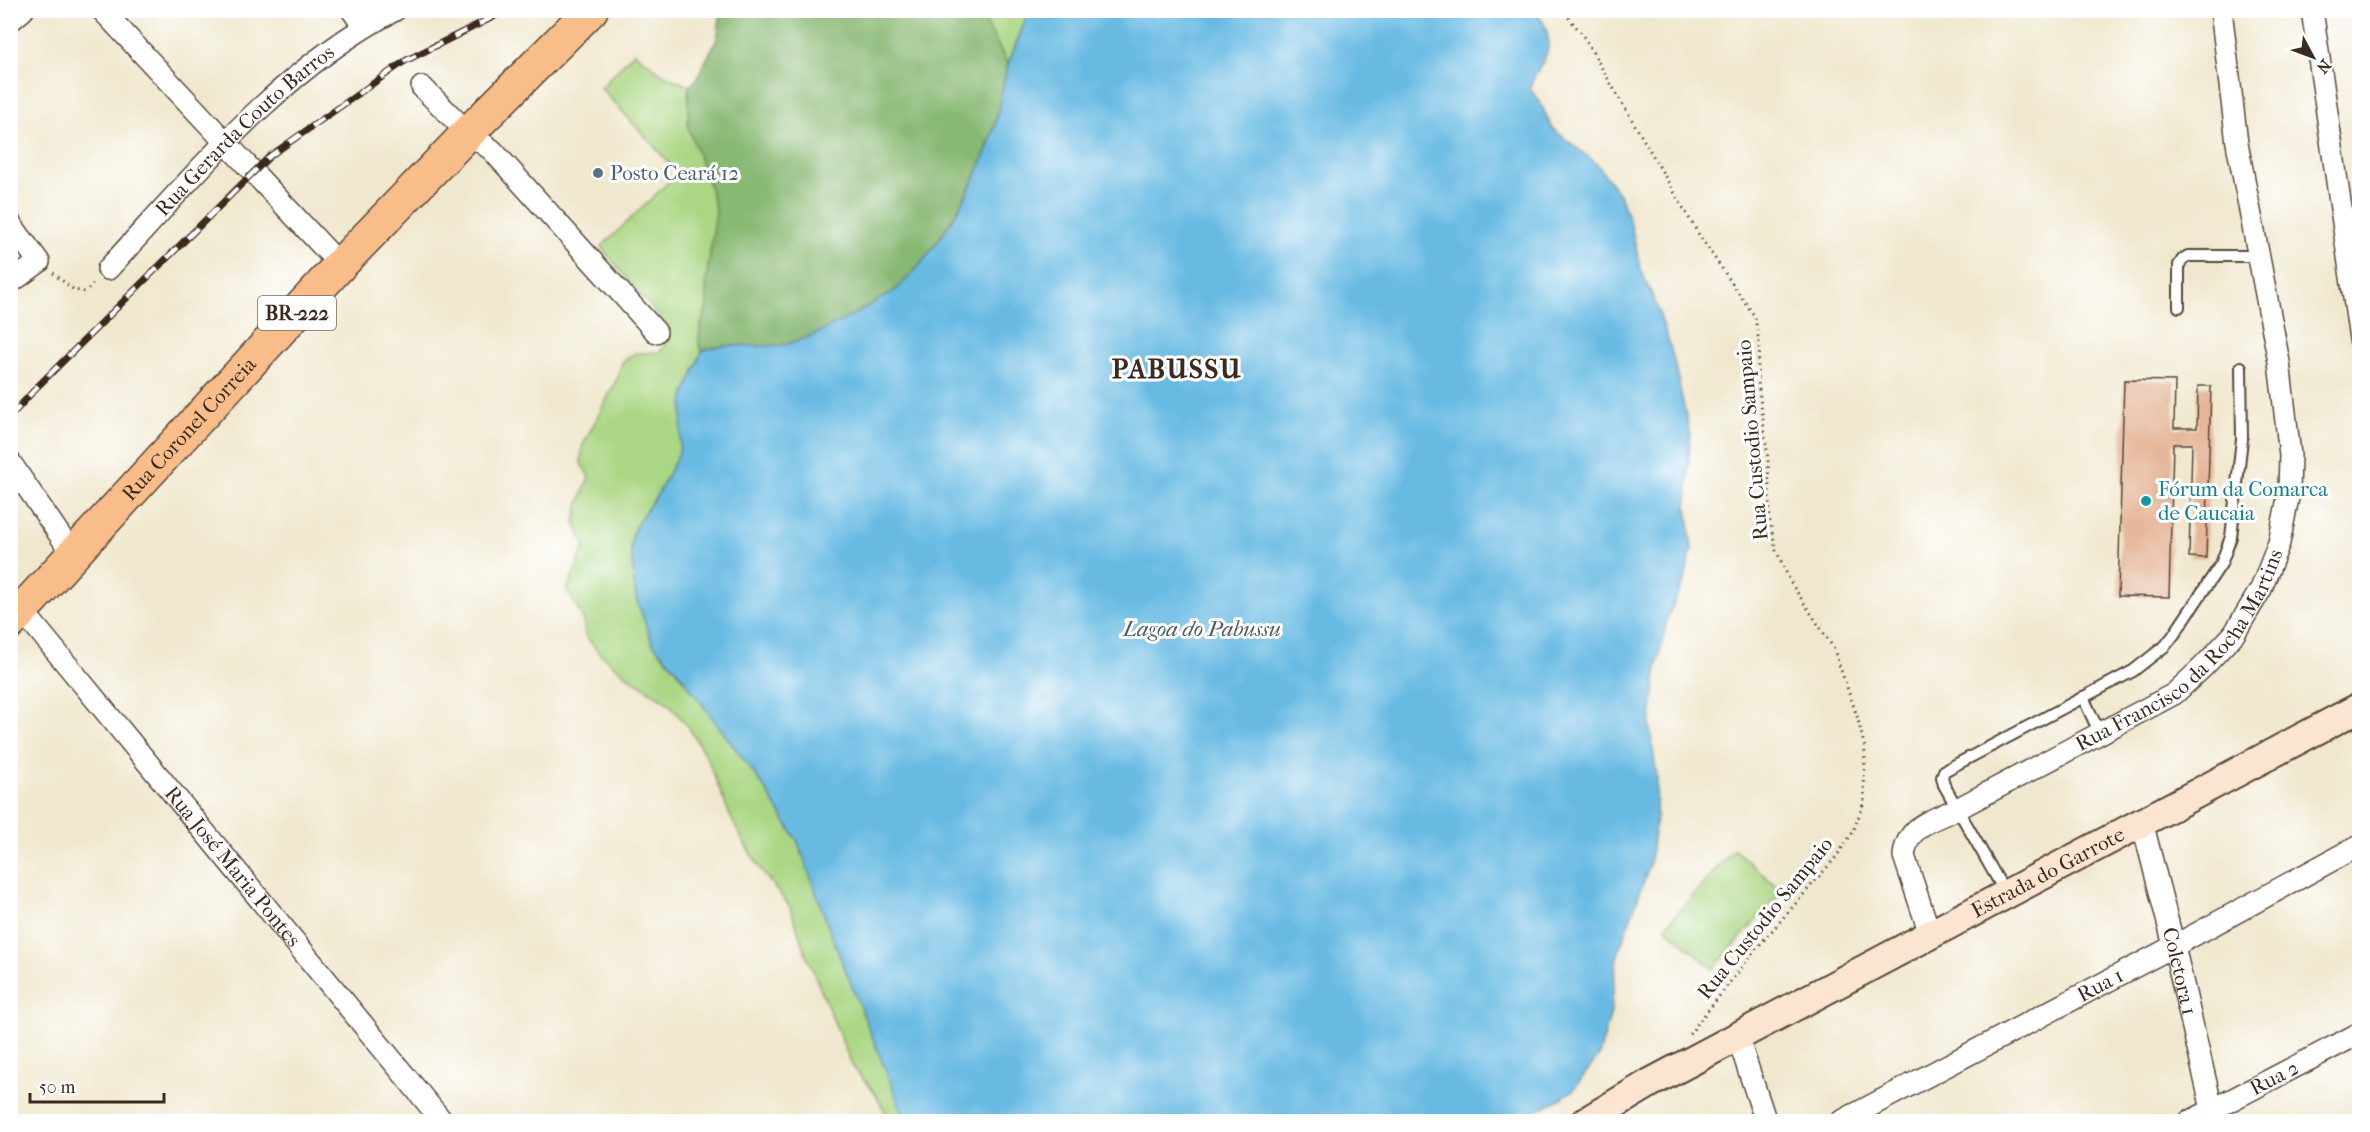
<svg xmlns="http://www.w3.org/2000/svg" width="2370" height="1132" font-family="'IM FELL French Canon',serif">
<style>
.green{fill:#abd784;stroke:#738051;stroke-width:1.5}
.forest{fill:#88b872;stroke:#627148;stroke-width:1.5}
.water{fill:#68bae3;stroke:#527280;stroke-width:1.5}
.building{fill:#e5b699}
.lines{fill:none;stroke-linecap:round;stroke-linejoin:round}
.service-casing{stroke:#564638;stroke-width:14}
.minor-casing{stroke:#564638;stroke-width:24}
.secondary-casing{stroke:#564638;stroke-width:32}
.primary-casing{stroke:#564638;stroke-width:36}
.path{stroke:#564638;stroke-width:3;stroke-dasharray:1.5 4.5;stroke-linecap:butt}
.service{stroke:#fff;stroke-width:10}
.minor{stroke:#fff;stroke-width:21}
.secondary{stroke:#fce5d0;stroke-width:28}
.primary{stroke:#f8bd89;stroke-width:33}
.rail-casing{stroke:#3b2a1e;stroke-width:7}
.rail{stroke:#fff;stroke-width:4.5;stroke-dasharray:14;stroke-linecap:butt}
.service-dot{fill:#5c6f8a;stroke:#fff;stroke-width:2}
.culture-dot{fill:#0f9aa8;stroke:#fff;stroke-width:2}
.labels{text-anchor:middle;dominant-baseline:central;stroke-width:6;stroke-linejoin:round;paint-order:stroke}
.shield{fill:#fff;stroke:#766a62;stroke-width:1.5}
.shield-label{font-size:20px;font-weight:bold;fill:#3b2a1e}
.street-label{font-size:21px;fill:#3b2a1e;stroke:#fff}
.service-label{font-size:21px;fill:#4e5e75;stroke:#fff;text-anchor:start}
.culture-label{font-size:21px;fill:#0d838f;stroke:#fff;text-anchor:start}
.water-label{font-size:22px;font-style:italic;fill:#4b5c63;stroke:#fff}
.district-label{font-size:27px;font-weight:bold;letter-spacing:1.5px;fill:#3b2a1e;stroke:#fff}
</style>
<rect width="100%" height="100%" fill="#fff"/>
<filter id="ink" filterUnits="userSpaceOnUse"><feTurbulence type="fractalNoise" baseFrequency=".0167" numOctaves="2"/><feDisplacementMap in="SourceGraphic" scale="12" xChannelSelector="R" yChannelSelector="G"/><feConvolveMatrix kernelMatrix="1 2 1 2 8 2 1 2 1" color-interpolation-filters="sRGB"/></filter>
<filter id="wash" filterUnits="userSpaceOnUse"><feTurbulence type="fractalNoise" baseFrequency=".008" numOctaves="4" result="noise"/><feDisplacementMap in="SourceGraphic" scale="24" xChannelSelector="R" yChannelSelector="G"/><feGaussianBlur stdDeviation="1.35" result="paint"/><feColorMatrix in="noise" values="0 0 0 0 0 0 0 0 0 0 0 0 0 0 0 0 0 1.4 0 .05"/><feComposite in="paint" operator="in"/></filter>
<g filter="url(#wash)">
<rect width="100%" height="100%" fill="#f0e8ce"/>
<g class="green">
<path d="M974 11H1027C1027 20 1012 52 1008 64L983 17Z"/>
<polygon points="634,52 664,75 689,86 688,95 716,212 706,282 707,307 700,329 699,345 702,351 684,397 679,453 657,495 639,520 632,535 631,551 636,598 653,644 675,668 762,784 798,842 831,934 906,1121 890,1121 874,1092 853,1067 806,954 790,907 763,873 746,846 731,818 707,758 689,728 668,703 627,676 600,654 585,635 583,618 567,590 585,546 575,523 578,507 589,477 581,463 582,447 618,377 622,362 635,353 660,352 668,339 668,328 601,247 678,173 601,88"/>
<polygon points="1734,849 1782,891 1713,969 1665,927"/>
</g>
<path class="forest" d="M721 11H974L983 17 1008 64C1004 85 1000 106 994 127 980 178 937 253 897 289 890 295 881 298 874 303 849 317 824 332 796 342 766 352 733 339 702 351L699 345 700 329 707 307 706 282 716 212 710 188 688 127 689 86 695 81 717 39Z"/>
<path class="water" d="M1529 10C1546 17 1552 38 1546 55 1541 69 1534 71 1530 89L1540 102 1552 128 1597 164 1621 197 1631 225 1641 270 1658 309 1673 356 1690 435 1687 506 1692 549 1684 582 1668 616 1657 666 1650 728 1657 778 1656 817 1650 863 1617 957 1611 1012 1599 1056 1573 1090 1562 1098 1515 1121H906L831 934 798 842 762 784 675 668 653 644 636 598 631 551 632 535 639 520 657 495 679 453 684 397 702 351C733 339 766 352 797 341 824 332 850 317 875 302 882 298 892 294 898 288 942 246 976 186 994 129 1000 108 1002 87 1008 66 1012 51 1027 22 1027 11Z"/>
<g id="blocks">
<polygon class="building" points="2124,380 2175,381 2174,428 2197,428 2198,386 2211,386 2206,558 2189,557 2192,444 2173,444 2169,597 2118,596"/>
</g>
</g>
<g filter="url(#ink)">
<use href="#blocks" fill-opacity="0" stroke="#564638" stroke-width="1.5"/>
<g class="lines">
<defs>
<g id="service">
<polyline points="2179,307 2179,265 2183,259 2188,256 2259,256"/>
<polyline points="2083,697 2100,734"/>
<polyline points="2006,894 1944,785 1942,777 1944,771 2133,671 2165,646 2173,636 2221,564 2231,537 2242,439 2241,367"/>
</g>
<g id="minor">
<polyline points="102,10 340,265"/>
<polyline points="352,10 364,27"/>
<polyline points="2312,10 2360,339"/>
<polyline points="10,21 23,10"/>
<polyline points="422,87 468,133 492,150 656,332"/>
<polyline points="10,223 39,262 10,283"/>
<path id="s1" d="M108 269C195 175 280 70 395 10"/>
<polyline points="10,462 74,556"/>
<path id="s2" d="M22 610 443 1122"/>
<path id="s3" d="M2142 822 2174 946 2215 1122"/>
<path id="s4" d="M1930 934 1904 856C1907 825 1933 820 1957 809L2174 694 2204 666 2234 634 2261 589 2279 543 2289 493 2290 455 2279 362 2237 143 2221 10"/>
<polyline points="1738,1038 1766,1122"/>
<path id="s5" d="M1840 1122 2174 946 2360 845"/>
<path id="s6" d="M2189 1122 2360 1033"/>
</g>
<g id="secondary">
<path id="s7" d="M1585 1122 1650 1083 2360 707"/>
</g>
<g id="primary">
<path id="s8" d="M10 623 340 265 468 133 591 10"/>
</g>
</defs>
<use href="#service" class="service-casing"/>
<use href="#minor" class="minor-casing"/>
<use href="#secondary" class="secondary-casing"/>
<use href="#primary" class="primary-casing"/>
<g class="path">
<polyline points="1559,10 1569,18 1582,34 1699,235 1755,317 1760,349 1757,374 1768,459 1770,522 1776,550 1791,583 1833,647 1857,716 1865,748 1864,802 1853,832 1836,857 1757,948 1688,1036"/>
<polyline points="53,273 74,290 85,292 94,283"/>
</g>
<use href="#service" class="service"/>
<use href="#minor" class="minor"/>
<use href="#secondary" class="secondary"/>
<use href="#primary" class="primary"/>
<defs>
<polyline id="rail" points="10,417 37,387 270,156 405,61 507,10"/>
</defs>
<use href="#rail" class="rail-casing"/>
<use href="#rail" class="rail"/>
</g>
</g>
<circle class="service-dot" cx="598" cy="173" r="6"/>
<circle class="culture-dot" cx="2146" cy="501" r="6"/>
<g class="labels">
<rect class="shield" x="258" y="296" width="78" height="34" rx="4.5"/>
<g class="shield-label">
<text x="297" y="313">BR-222</text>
</g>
<g class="street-label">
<text stroke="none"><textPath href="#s1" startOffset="195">Rua Gerarda Couto Barros</textPath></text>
<text stroke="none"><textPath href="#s8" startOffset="264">Rua Coronel Correia</textPath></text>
<text transform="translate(1752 440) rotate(-95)">Rua Custodio Sampaio</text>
<text stroke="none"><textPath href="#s4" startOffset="438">Rua Francisco da Rocha Martins</textPath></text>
<text stroke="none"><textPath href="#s2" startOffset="332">Rua José Maria Pontes</textPath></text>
<text stroke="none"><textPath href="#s7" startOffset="526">Estrada do Garrote</textPath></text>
<text transform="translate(1765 918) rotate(-51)">Rua Custodio Sampaio</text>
<text stroke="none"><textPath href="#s3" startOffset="154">Coletora 1</textPath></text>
<text stroke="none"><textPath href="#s5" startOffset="294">Rua 1</textPath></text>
<text stroke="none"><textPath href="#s6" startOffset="96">Rua 2</textPath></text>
</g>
<g class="service-label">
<text x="610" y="173">Posto Ceará 12</text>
</g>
<g class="culture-label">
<text x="2158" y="489">Fórum da Comarca<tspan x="2158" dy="24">de Caucaia</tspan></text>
</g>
<g class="water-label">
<text x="1202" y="629">Lagoa do Pabussu</text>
</g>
<g class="district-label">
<text x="1177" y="369">PABUSSU</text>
</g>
</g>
<rect width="2370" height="1132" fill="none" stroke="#fff" stroke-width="36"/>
<g transform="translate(2313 57) rotate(131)" stroke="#ffffff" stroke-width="4.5" paint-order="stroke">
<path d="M0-4.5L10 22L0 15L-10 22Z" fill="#3b2a1e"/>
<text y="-9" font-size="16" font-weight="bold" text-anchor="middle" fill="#3b2a1e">N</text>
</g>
<path d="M30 1093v9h134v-9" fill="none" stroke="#3b2a1e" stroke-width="3"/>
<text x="39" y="1093" font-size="18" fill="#3b2a1e" stroke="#ffffff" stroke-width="4.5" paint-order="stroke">50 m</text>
</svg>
